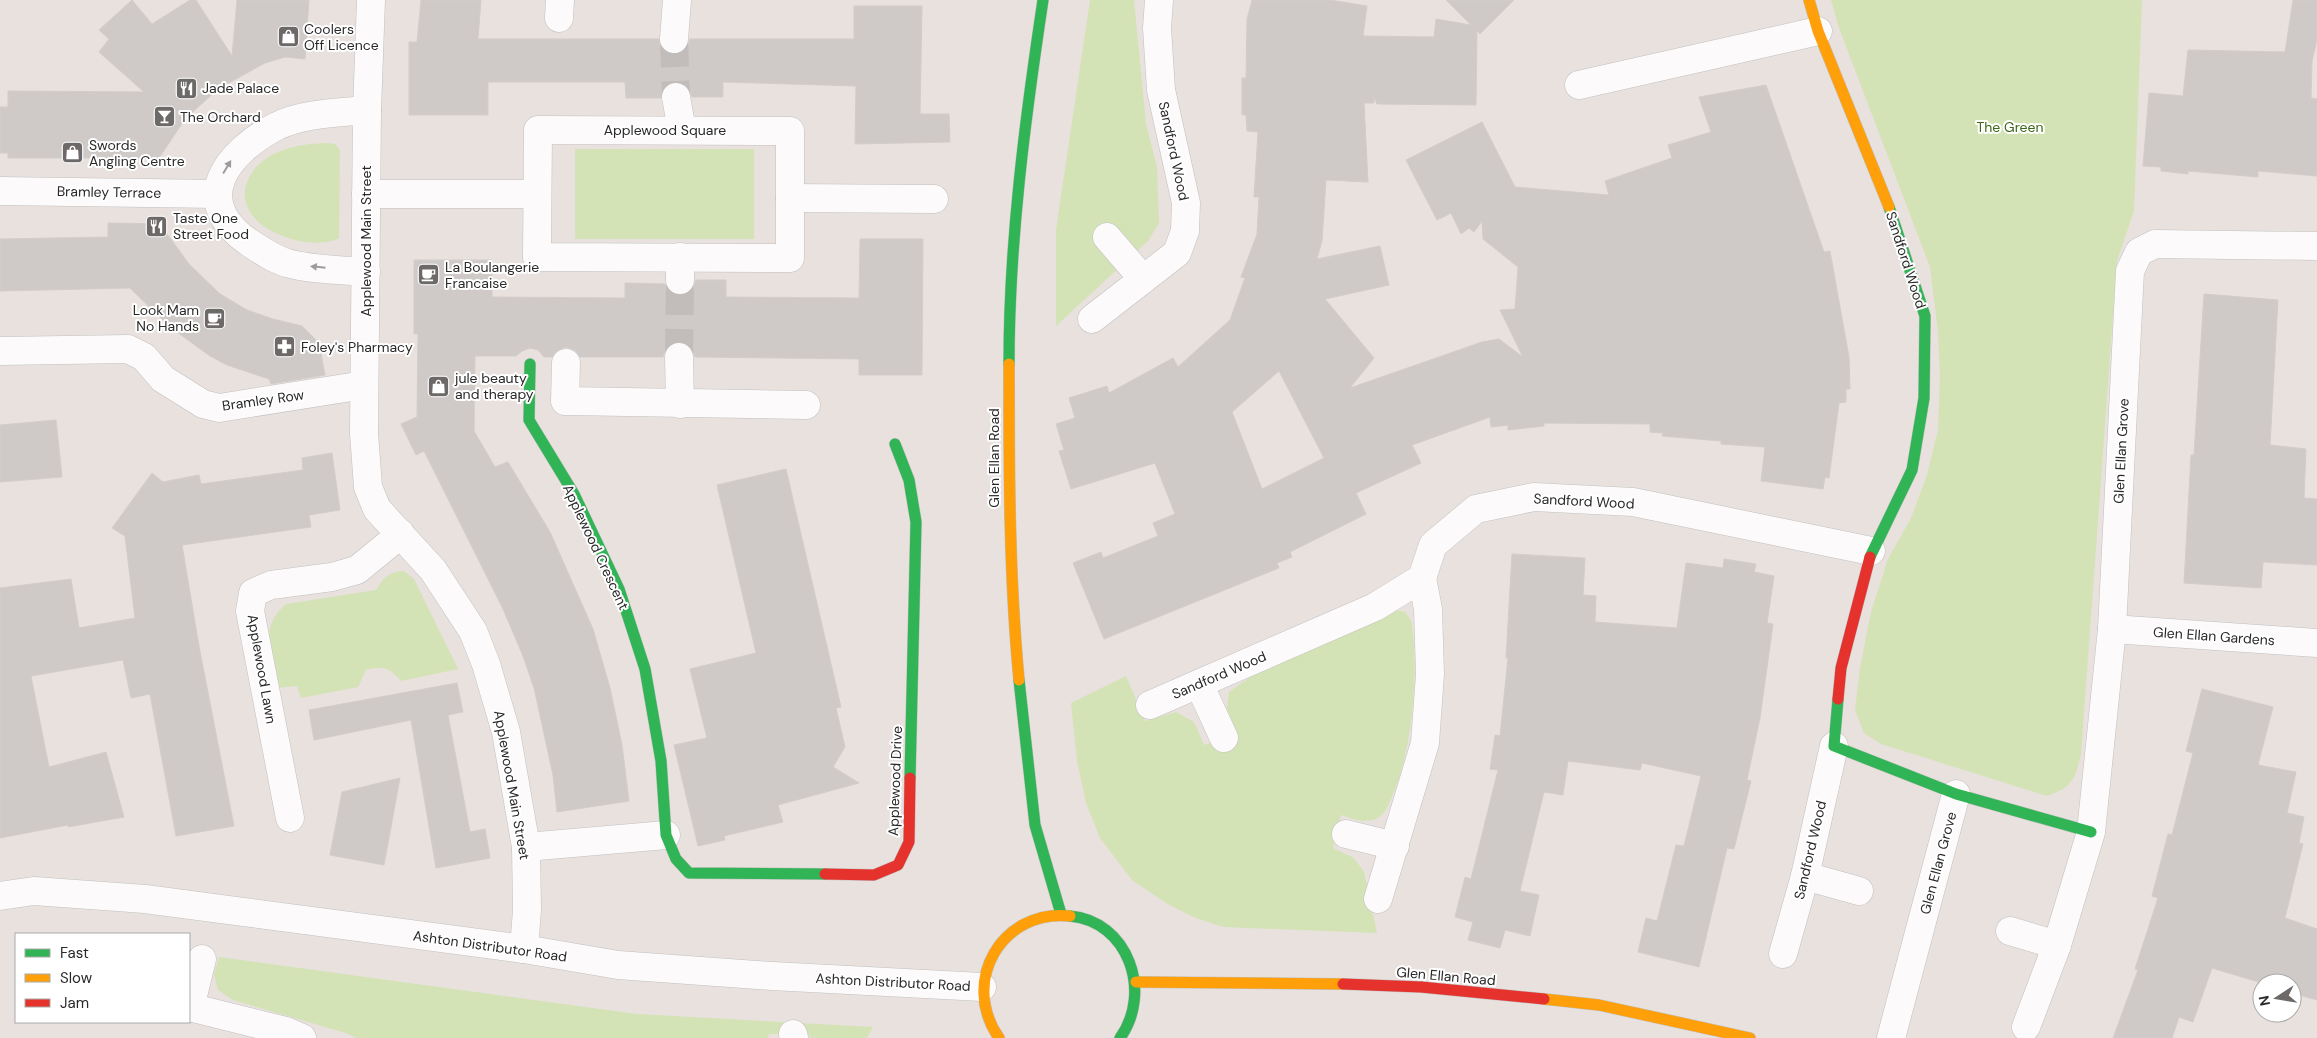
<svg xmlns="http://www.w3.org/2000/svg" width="2317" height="1038" font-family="'DM Sans',sans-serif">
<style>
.green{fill:#d4e3b5}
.building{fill:#cfcac8;stroke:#d3cdca;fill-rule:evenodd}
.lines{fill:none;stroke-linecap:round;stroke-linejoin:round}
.street-tunnel{stroke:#c2bcba;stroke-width:28;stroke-dasharray:28 14;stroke-linecap:butt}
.street-casing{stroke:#c1c0c0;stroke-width:29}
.fast-casing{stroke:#c1c0c0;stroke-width:12}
.slow-casing{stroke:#c1c0c0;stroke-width:12}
.jam-casing{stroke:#c1c0c0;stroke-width:12}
.street{stroke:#fcfafa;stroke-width:28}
.fast{stroke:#30b455;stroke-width:11}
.slow{stroke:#ff9f0a;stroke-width:11}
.jam{stroke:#e5322d;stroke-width:11}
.oneway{fill:#9d9c9c}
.labels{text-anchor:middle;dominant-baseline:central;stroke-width:4;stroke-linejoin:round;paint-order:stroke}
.poi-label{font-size:14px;fill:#292929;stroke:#fff;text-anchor:start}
.park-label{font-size:14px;fill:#3c6817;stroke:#fff}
.street-label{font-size:14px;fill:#292929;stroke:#fff}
</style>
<rect width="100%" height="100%" fill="#e8e1de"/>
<g class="green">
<polygon points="1090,0 1134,0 1146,124 1157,167 1159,223 1148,241 1056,326 1056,230"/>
<path d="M1831 0H2142L2134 211 2117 261 2081 754C2075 779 2073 787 2047 796L1881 744 1864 733 1855 710 1860 668 1871 612 1888 559 1911 518 1927 475 1938 430 1940 376 1938 332 1930 267 1839 28Z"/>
<path d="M327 143 335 144 340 150 339 238C316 251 264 236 250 212 244 202 243 190 248 180 262 150 297 144 327 143Z"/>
<rect x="575" y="149" width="179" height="90"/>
<path d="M404 571 414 579 458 669 401 681C391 668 381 665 366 670L358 687 301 698 297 686 276 688C271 657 258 627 286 604L376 590C384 577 389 572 404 571Z"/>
<path d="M1394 610 1405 612C1408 616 1412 620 1412 625 1419 675 1412 753 1391 799 1388 805 1385 814 1378 818 1367 824 1352 819 1341 815L1333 848 1354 858 1364 872 1377 933 1223 927 1193 917 1166 903 1132 880 1100 838 1086 803 1077 761 1071 703 1126 676 1145 721 1176 712 1194 722 1204 745 1233 736 1226 714 1229 692 1253 675Z"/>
<polygon points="219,957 637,1014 873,1027 867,1038 812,1038 806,1033 769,1034 768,1038 357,1038 346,1033 233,1000 218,990 214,974"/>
</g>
<g class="building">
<polygon points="132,0 152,24 190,0 196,0 232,56 237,0 309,0 305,59 285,57 265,63 218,89 185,119 159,158 8,158 8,153 0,153 0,107 8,107 8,91 144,92 99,52 109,39 99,30"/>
<polygon points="421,0 481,0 478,39 659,39 660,46 665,52 673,55 681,53 687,48 690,39 854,39 854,6 922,6 920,114 949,114 950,142 855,144 856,86 723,82 723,97 692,97 688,87 682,83 674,82 666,85 661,98 626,98 625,82 488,82 488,115 409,115 409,42 417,42"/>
<path d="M1252 0H1330L1367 6 1363 36 1434 37 1436 19 1471 25 1446 0H1514L1480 34 1477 31 1476 105 1377 104 1374 97V103H1364L1368 182 1326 180 1322 241 1317 259 1380 246 1389 285 1325 299 1374 358 1350 388 1482 342 1499 339 1523 357 1500 310 1515 309 1518 267 1483 239 1482 221 1474 232 1469 228 1461 234 1451 213 1437 220 1406 160 1482 122 1515 187 1609 195 1605 181 1672 158 1668 145 1711 132 1699 97 1766 85 1824 252 1830 251 1849 357 1850 389H1846V402L1839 403 1829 478 1825 477 1823 489 1761 481 1765 447 1721 444V441L1662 436 1663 433 1650 432V424L1544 423V426L1508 430V425L1491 427 1490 417 1412 445 1421 463 1356 493 1366 514 1290 552 1292 557 1277 563 1279 568 1104 639 1073 563 1101 552 1103 558 1158 536 1153 523 1175 514 1155 463 1071 489 1059 451 1064 450 1056 424 1075 418 1069 398 1107 386 1109 393 1173 358 1178 367 1230 320 1245 278 1241 277 1257 234 1259 197H1254L1258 132 1247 131 1246 115H1242V78H1246L1247 19ZM1279 371 1324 458 1262 489 1232 412Z"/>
<polygon points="2293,0 2317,0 2317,40 2312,61 2311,98 2317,99 2317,176 2258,171 2258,177 2188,171 2188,174 2161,171 2161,167 2143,166 2149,93 2183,96 2188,50 2285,52"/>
<polygon points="108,223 160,224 189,264 220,294 247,310 273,319 302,326 319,343 325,375 271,384 269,379 227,365 210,356 170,327 130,288 0,291 0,239 108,237"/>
<polygon points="860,239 923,239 922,375 859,375 859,359 695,357 692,349 686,343 679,341 671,344 665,350 663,357 580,357 575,350 566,347 558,350 552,357 544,357 538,350 530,348 522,351 516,356 475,356 474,431 495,467 508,462 550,532 593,629 610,688 622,745 629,801 557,812 553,775 534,688 523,656 503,609 424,451 416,455 401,424 417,417 418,334 414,334 414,260 492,260 492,297 625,298 625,283 665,284 672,293 680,296 687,294 693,288 696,280 726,280 726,297 859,298"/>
<polygon points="2204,294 2278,300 2270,445 2306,449 2304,498 2317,499 2317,565 2263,562 2261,588 2184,583 2191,455 2194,455"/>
<polygon points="56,420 62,477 0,482 0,425"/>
<polygon points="332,453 340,510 309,515 311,527 182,545 199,646 234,826 176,836 150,694 131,698 123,660 31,676 49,767 106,752 124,817 68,827 68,825 0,838 0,588 71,579 79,628 135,618 125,536 112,528 152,473 163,482 199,475 201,484 303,470 302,458"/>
<polygon points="786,469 841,707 836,708 845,747 833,767 859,783 778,805 783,822 724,836 725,840 698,846 674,745 707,738 690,669 756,653 717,485"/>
<polygon points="1512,554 1585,558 1583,595 1596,596 1595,622 1677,628 1686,563 1723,568 1724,559 1756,564 1754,572 1774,576 1767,623 1773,624 1760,718 1747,780 1751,781 1734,849 1727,848 1699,967 1638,952 1646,918 1657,921 1676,845 1684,846 1701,776 1642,763 1640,770 1568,761 1563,795 1544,792 1520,891 1539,895 1530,936 1505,930 1500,948 1468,940 1473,922 1455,917 1465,877 1471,879 1498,770 1490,769 1495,735 1500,736 1508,658 1506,658"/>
<polygon points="457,683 463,712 448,715 470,832 485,829 490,858 436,868 411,720 314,740 309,710"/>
<polygon points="2202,689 2273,707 2258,765 2296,772 2287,813 2304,817 2299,843 2303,844 2285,918 2317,929 2317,1000 2292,993 2292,983 2262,983 2212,968 2193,1022 2179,1017 2172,1038 2113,1038 2138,970 2135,969 2158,898 2152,896 2168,834 2172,835 2193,753 2186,751"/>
<polygon points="400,778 384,865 330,855 342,792"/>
</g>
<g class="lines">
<g class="street-tunnel">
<polyline points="674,39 676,97"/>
<polyline points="679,357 680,280"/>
</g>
<defs>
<g id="street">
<polyline points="371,0 367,110 364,433 368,487 377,509 433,570 473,631 486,664 506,732 526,847 527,910 524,949"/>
<polyline points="559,18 560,0"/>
<polyline points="674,39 677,0"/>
<polyline points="1579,85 1818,31"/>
<polyline points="676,97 682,130"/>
<polygon points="538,130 790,131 790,258 537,257"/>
<polyline points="0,191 218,194"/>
<polyline points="366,194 537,194"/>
<polyline points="790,198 934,199"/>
<polyline points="1107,237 1143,279"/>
<path d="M366 272C341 270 312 270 287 263 274 259 262 251 250 243 188 201 227 152 277 126 304 113 338 113 367 110"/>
<polyline points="680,280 680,257"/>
<polyline points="1092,319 1177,253 1185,231 1186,203 1161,90 1157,28 1159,0"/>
<polyline points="0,351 128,349 144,357 163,379 203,404 219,408 364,385"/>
<polyline points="679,357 680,404"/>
<polyline points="566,363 565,401 806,405"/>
<polyline points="2112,629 2317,643"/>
<polyline points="1199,684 1224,738"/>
<polyline points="1150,705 1375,607 1422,578 1433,545 1476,509 1534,497 1633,502 1871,551"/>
<polyline points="290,818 250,611 253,593 271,585 332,577 357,570 401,534"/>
<polyline points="1346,834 1395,846"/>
<polyline points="526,847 666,835"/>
<polyline points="1805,876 1859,891"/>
<polyline points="0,896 34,891 145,899 524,949 618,965 772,976 982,987"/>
<polyline points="1378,899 1425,743 1430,674 1428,609 1422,578"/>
<polyline points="2010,931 2057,945"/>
<polyline points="1783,954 1805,876 1834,746"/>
<polyline points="189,1007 286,1031 302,1038"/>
<polyline points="190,1008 202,959"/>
<polyline points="2026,1027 2057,945 2091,832 2112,629 2130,271 2139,252 2155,244 2317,246"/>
<polyline points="793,1034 794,1038"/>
<polyline points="1891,1038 1956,794"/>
</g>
<g id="fast">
<polyline points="530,364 529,420 574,494 619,589 645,669 661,761 666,835 676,859 689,873 825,874"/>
<path d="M1009 364C1009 242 1025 120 1043 0"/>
<polyline points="895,444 909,480 916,522 910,778"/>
<polyline points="1870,557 1912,470 1924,398 1925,316 1889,207"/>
<polyline points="1019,680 1035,825 1061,914"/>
<polyline points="1838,699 1834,746 1956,794 2091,832"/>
<path d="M1070 916C1128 921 1153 992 1120 1038"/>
</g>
<g id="slow">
<polyline points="1809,0 1818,31 1889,207"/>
<path d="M1009 364C1009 469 1009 574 1019 680"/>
<polyline points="1136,982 1343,984"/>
<polyline points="1544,999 1599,1005 1750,1038"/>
<path d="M999 1038C960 982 1001 909 1070 916"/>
</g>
<g id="jam">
<polyline points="1838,699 1841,668 1870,557"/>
<polyline points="825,874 874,875 898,865 909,842 910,778"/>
<polyline points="1343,984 1421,987 1544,999"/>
</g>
</defs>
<use href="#street" class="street-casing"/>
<use href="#fast" class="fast-casing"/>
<use href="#slow" class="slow-casing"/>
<use href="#jam" class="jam-casing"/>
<use href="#street" class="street"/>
<use href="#fast" class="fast"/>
<use href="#slow" class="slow"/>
<use href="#jam" class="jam"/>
</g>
<defs><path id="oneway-solid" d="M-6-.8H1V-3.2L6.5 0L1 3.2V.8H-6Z" transform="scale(1.25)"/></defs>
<g class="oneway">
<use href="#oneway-solid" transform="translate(227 167) rotate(-59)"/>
<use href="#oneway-solid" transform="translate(318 267) rotate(-174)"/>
</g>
<defs>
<symbol id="shop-square" viewBox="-11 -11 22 22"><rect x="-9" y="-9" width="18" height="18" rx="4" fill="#6c6968" stroke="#fff"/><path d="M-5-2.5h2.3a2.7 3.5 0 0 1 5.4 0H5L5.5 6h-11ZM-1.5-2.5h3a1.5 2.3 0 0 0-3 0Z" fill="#fff"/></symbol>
<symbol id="restaurant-square" viewBox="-11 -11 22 22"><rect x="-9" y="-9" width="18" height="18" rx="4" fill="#6c6968" stroke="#fff"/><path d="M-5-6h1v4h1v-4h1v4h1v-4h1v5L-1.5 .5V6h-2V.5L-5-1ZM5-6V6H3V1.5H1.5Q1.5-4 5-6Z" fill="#fff"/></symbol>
<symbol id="bar-square" viewBox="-11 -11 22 22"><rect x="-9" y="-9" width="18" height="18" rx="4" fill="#6c6968" stroke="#fff"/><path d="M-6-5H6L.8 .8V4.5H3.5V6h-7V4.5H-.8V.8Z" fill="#fff"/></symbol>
<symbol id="cafe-square" viewBox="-11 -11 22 22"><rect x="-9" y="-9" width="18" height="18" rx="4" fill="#6c6968" stroke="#fff"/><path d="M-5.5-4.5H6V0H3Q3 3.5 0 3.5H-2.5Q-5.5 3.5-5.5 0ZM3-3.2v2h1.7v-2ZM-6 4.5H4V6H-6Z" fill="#fff"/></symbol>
<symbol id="pharmacy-square" viewBox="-11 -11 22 22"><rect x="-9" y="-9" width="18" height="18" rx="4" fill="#6c6968" stroke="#fff"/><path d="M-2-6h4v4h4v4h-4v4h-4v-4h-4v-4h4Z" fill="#fff"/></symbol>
</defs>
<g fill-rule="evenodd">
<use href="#shop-square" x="276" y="24" width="25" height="25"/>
<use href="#restaurant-square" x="174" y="76" width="25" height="25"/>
<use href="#bar-square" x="152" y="104" width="25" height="25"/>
<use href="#shop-square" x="60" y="140" width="25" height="25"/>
<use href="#restaurant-square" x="144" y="214" width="25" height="25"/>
<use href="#cafe-square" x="416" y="262" width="25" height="25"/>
<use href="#cafe-square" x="202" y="306" width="25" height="25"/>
<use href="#pharmacy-square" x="272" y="334" width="25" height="25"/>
<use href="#shop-square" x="426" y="374" width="25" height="25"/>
</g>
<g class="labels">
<g class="poi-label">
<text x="304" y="29">Coolers<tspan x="304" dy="16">Off Licence</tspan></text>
<text x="202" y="88">Jade Palace</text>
<text x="180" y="117">The Orchard</text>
<text x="89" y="145">Swords<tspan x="89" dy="16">Angling Centre</tspan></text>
<text x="173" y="218">Taste One<tspan x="173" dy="16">Street Food</tspan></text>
<text x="445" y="267">La Boulangerie<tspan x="445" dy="16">Francaise</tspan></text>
<text x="199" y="310" text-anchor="end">Look Mam<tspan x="199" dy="16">No Hands</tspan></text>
<text x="301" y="347">Foley's Pharmacy</text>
<text x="455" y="378">jule beauty<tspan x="455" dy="16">and therapy</tspan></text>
</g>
<g class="park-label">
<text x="2010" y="127">The Green</text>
</g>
<g class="street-label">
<text x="665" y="130">Applewood Square</text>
<text transform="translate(1174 151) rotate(78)">Sandford Wood</text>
<text transform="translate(109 192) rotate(1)">Bramley Terrace</text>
<text transform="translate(366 241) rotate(-90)">Applewood Main Street</text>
<text transform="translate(1906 260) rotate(72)">Sandford Wood</text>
<text transform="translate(263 400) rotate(-8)">Bramley Row</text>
<text transform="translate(2121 451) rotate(-87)">Glen Ellan Grove</text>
<text transform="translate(994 458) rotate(-90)">Glen Ellan Road</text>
<text transform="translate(1584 501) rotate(3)">Sandford Wood</text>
<text transform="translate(596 547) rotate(65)">Applewood Crescent</text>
<text transform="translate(2214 636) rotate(4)">Glen Ellan Gardens</text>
<text transform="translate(262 669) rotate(80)">Applewood Lawn</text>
<text transform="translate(1219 675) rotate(-23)">Sandford Wood</text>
<text transform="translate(895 781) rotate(-88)">Applewood Drive</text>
<text transform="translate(512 785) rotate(80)">Applewood Main Street</text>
<text transform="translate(1810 850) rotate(-77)">Sandford Wood</text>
<text transform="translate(1938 863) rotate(-75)">Glen Ellan Grove</text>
<text transform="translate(490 946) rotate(8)">Ashton Distributor Road</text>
<text transform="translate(1446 976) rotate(5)">Glen Ellan Road</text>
<text transform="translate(893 982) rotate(3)">Ashton Distributor Road</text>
</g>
</g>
<rect x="15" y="933" width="175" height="90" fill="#ffffff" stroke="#a9a9a9"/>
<rect x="25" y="949" width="25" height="8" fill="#30b455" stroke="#a9a9a9"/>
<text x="60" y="958" font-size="15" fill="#292929">Fast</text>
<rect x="25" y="974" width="25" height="8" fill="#ff9f0a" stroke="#a9a9a9"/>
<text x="60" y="983" font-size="15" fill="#292929">Slow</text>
<rect x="25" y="999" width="25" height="8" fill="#e5322d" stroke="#a9a9a9"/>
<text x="60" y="1008" font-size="15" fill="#292929">Jam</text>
<g transform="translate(2277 998) rotate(258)"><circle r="24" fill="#ffffff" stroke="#a9a9a9"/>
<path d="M0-4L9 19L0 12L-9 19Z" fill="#6c6968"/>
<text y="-8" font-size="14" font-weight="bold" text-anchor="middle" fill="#292929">N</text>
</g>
</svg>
